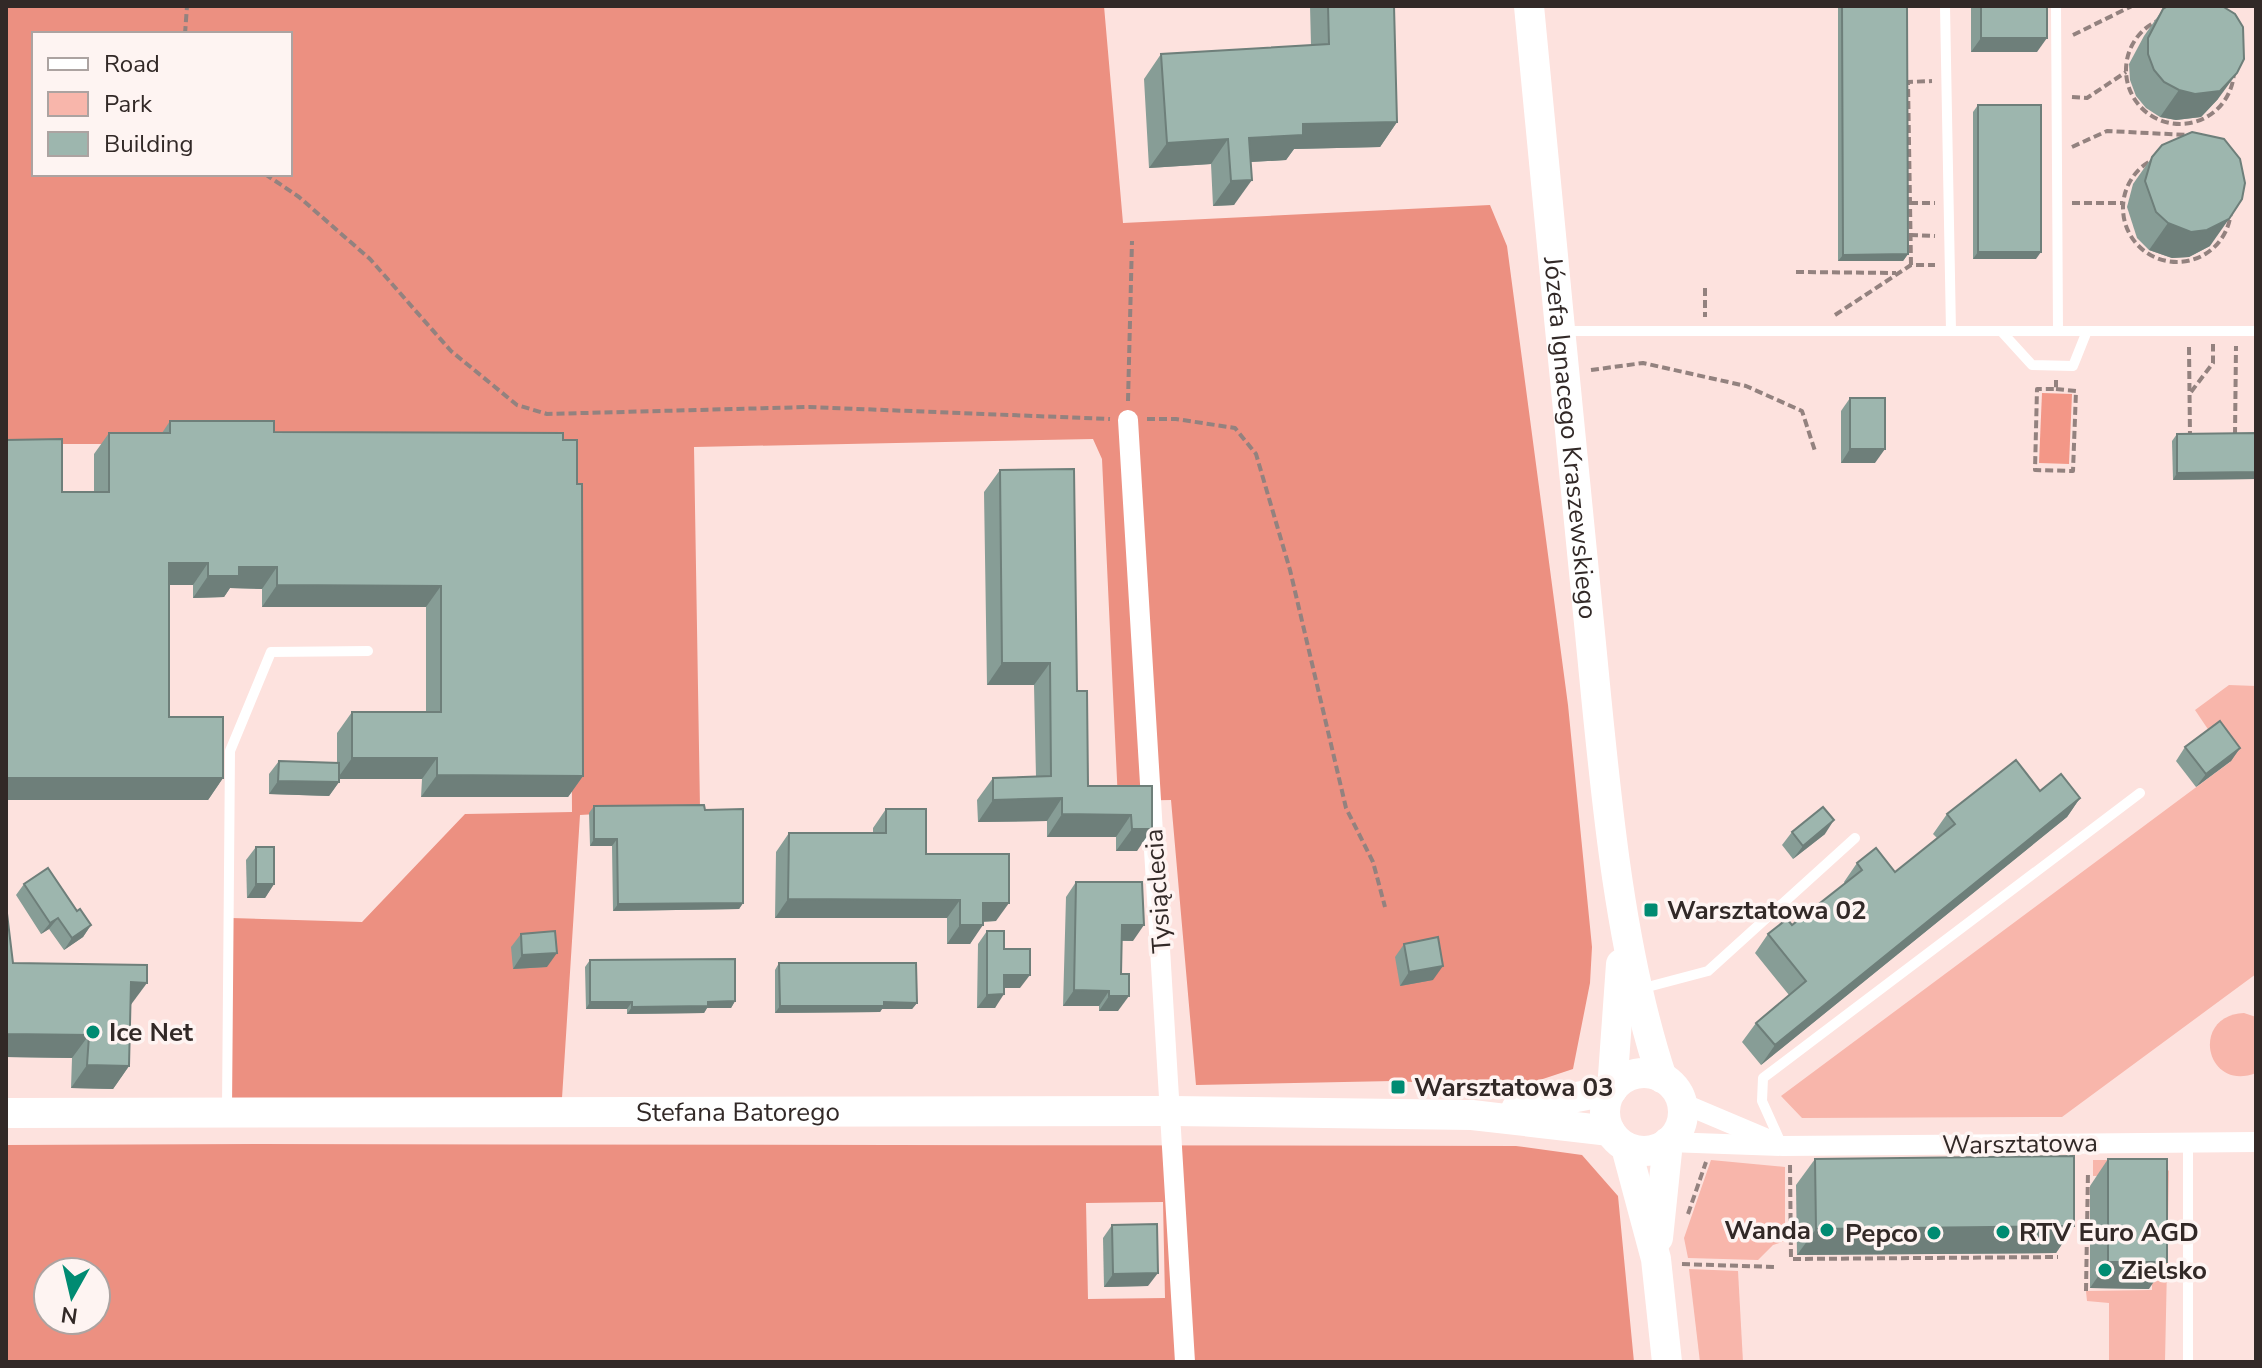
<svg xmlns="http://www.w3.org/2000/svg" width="2262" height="1368" font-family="'Nunito Sans',sans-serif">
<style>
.green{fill:#f8b6ab}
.forest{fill:#ec9081;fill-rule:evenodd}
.water{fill:#f39787}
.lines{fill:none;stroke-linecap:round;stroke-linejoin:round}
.path{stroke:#93827f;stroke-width:4;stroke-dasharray:8 4;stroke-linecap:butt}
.lane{stroke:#fff;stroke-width:10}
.street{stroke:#fff;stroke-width:20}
.secondary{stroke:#fff;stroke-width:30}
.wall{fill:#879d96}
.shaded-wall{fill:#6e7f7a}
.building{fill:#9db6ae;stroke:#6e7f7a;stroke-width:2}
.poi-dot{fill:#008b72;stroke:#fef4f2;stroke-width:3}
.labels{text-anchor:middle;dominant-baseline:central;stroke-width:7;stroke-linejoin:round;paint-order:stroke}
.street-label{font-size:26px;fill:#322927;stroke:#fef4f2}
.poi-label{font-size:26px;font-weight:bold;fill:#322927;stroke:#fef4f2;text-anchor:start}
</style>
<rect width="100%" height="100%" fill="#fde2de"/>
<g class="green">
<polygon points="2229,685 2256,686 2256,974 2062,1117 1802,1118 1781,1096 2230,762 2195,710"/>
<path d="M2244 1013 2256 1017V1073C2206 1093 2189 1016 2244 1013Z"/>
<polygon points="1711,1160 1785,1167 1785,1241 1773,1245 1758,1260 1688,1258 1684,1238"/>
<polygon points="2093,1160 2159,1160 2169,1171 2165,1362 2109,1362 2109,1303 2087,1301 2086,1291 2152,1290 2153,1175 2093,1176"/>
<polygon points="1689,1269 1738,1271 1743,1362 1700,1362"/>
</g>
<g class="forest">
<path d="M6 6H1104L1123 223 1490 205 1507 246 1568 705 1592 947 1590 983 1573 1069 1519 1087 1393 1081 1196 1085 1171 800 1118 801 1102 459 1093 439 694 447 700 808 580 815 561 1114H227L231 918 362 922 465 814 572 812 570 444H6ZM34 34H290V174H34Z"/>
<path d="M254 1144 1516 1146 1582 1155 1618 1196 1634 1362H6V1145ZM1163 1202 1165 1298 1088 1299 1086 1203ZM48 1272H96V1320H48Z"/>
</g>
<polygon class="water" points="2042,393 2072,394 2069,464 2039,463"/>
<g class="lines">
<g class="path">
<circle cx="2180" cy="70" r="54"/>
<polyline points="185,34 187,6"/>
<polyline points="2073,35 2132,6"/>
<polyline points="2072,97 2087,98 2126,72"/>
<polyline points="2072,147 2107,131 2188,135"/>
<circle cx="2177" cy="208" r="54"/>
<polyline points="265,174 299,197 370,259 451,351 517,405 547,414 809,407 1110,419"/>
<polyline points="1910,203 1935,203"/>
<polyline points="2072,203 2123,203"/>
<polyline points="1910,235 1935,236"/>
<polyline points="1911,265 1908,82 1932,81"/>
<polyline points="1796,272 1896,273"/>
<polyline points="1705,288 1705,317"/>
<polyline points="1835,315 1911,265 1935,265"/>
<polyline points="2189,347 2190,436"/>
<polyline points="1591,370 1643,363 1746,386 1802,411 1815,451"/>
<polyline points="2056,389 2076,391 2073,471 2035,470 2037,389 2056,389 2056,380"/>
<polyline points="2191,392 2213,363 2213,344"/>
<polyline points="1128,401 1132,241"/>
<polyline points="1147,419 1176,419 1235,428 1256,454 1290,570 1346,808 1373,862 1385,907"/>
<polyline points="2235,435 2236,346"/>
<polyline points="1790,1165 1791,1259 2058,1257"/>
<polyline points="1688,1214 1706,1162"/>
<polyline points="1682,1264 1775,1267"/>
<polyline points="2086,1291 2088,1171"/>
</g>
<g class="lane">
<polyline points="1945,6 1951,331"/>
<polyline points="2056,6 2058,331"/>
<polyline points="1562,331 2256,331"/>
<polyline points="2001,331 2032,365 2073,366 2087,331"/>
<polyline points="1640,989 1708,971 1855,838"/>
<polyline points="227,1109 230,751 271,652 368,651"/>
<polyline points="1780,1141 1762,1101 1763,1078 2140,793"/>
<polyline points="2188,1362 2188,1142"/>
</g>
<g class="street">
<polyline points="1128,420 1185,1362"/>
<polyline points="1682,1103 1772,1141"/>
<polyline points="1668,1142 1783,1146 2256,1142"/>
</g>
<g class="secondary">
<path id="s1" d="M1529 6C1548 208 1568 411 1588 613 1603 762 1615 937 1662 1078"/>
<circle cx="1644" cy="1112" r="39"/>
<polyline points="1612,1090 1621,964"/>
<polyline points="1516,1109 1612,1090"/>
<path id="s2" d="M6 1113 1172 1111 1472 1115 1610 1131"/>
<polyline points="1626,1147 1656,1259 1667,1362"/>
<polyline points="1658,1238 1668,1142"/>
</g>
</g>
<g class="wall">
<polygon points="1310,6 1394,6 1397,122 1380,147 1294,149 1286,160 1251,162 1234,205 1213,206 1211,164 1149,168 1144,79 1161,54 1311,45"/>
<polygon points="1838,6 1907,6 1908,254 1903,261 1838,261"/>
<polygon points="1971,6 2047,6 2037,52 1971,52"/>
<polygon points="2163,9 2218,99 2201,117 2176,120 2160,117 2146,108 2136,96 2130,80 2129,64 2144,36"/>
<polygon points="1978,105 2036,259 1973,259 1973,112"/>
<polygon points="2152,157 2210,246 2189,257 2172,258 2149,250 2137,238 2127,207 2133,184"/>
<polygon points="1850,398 1875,463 1841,463 1841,411"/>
<polygon points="170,421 274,421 274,432 563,433 563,440 577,440 577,484 582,484 583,776 568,797 421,797 422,779 339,779 339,782 329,796 269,794 269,774 279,761 337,763 337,733 352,712 426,712 426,607 262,607 262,589 230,588 224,597 193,598 193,585 169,585 169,717 223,717 223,778 208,800 6,800 6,440 62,439 62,492 94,492 94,454 109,433 162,433"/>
<polygon points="2256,433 2256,479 2173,480 2172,441 2177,434"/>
<polygon points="1000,470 1077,691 1088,786 1152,786 1137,851 1116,851 1116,837 1047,837 1047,821 978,822 977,800 993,778 1036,777 1034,685 987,685 984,492"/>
<polygon points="2185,747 2240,748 2231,761 2196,787 2176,761"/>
<polygon points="2040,791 2080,798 2067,817 1761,1065 1742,1042 1756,1023 1789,995 1755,953 1768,934 1792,925 1845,884 1844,882 1857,863 1895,872 1937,838 1933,834 1947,814"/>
<polygon points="594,806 705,810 743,903 739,909 613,911 612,846 590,846 589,813"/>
<polygon points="886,809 926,854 996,921 983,922 970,944 947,944 947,918 775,918 776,852 789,833 873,833 873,828"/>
<polygon points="1792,832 1825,834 1793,859 1782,845"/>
<polygon points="256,847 274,884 265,898 247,898 246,860"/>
<polygon points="1076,882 1133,941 1122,941 1118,1011 1099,1011 1099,1006 1063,1006 1066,897"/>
<polygon points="24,884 77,911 91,925 83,937 64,950 49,929 41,934 16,895"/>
<polygon points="6,905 13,963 130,1006 129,1066 113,1089 71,1088 72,1058 6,1057"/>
<polygon points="987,931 1020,988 1004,988 995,1008 977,1008 978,944"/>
<polygon points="521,934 547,967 513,969 511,947"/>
<polygon points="1404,944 1433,980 1400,986 1395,957"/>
<polygon points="590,960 735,1001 731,1008 707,1008 704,1013 627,1014 627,1009 586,1009 585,967"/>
<polygon points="779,963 917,1003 912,1009 882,1009 880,1012 775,1013 775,970"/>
<polygon points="1815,1159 2074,1226 2056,1253 1797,1255 1796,1185"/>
<polygon points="2108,1159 2149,1289 2090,1288 2090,1186"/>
<polygon points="1112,1225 1148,1286 1104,1287 1103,1238"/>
</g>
<g class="shaded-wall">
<polygon points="1981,38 2047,38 2037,52 1971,52"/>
<polygon points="2237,73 2218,99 2201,117 2176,120 2160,117 2179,90"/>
<polygon points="1397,122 1380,147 1294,149 1286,160 1232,163 1249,138 1303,124"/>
<polygon points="1228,139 1211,164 1149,168 1167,143"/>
<polygon points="1252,180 1234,205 1213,206 1231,181"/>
<polygon points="2229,219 2210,246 2189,257 2172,258 2149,250 2168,223"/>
<polygon points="1978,252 2041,252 2036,259 1973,259"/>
<polygon points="1908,254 1903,261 1838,261 1843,255"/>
<polygon points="1850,449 1885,449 1875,463 1841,463"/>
<polygon points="2256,472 2256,479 2173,480 2177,473"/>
<polygon points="169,563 208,563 193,585 154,585"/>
<polygon points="239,567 277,567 262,589 230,588 224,597 193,598 208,576"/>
<polygon points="277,585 441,586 426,607 262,607"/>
<polygon points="1002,663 1050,663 1034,685 987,685"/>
<polygon points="2240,748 2231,761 2196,787 2206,774"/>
<polygon points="352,758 437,758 422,779 337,779"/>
<polygon points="437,775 583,776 568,797 421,797"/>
<polygon points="6,778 223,778 208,800 6,800"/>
<polygon points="278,781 339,782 329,796 269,794"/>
<polygon points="1062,798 1047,821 978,822 993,800"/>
<polygon points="2080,798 2067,817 1761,1065 1775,1045"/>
<polygon points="1062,814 1131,815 1116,837 1047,837"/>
<polygon points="1834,820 1825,834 1793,859 1803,846"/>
<polygon points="1132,829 1152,829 1137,851 1116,851"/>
<polygon points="594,839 617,839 612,846 590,846"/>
<polygon points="256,884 274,884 265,898 247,898"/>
<polygon points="788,899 960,900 947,918 775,918"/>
<polygon points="743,903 739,909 613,911 618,904"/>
<polygon points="983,903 1009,903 996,921 970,922"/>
<polygon points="58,918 49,929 41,934 50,923"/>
<polygon points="91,925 83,937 64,950 72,938"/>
<polygon points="960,925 983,925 970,944 947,944"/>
<polygon points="1122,925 1144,925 1133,941 1111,940"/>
<polygon points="557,953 547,967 513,969 522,955"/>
<polygon points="1443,966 1433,980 1400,986 1409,972"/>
<polygon points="1004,975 1030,975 1020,988 995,988"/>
<polygon points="131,982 147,983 130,1006"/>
<polygon points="1074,990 1109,991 1099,1006 1063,1006"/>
<polygon points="1004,994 995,1008 977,1008 987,995"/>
<polygon points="1109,996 1129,996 1118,1011 1099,1011"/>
<polygon points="735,1001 731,1008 707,1008 704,1013 627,1014 632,1007 708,1002"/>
<polygon points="590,1002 632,1002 627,1009 586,1009"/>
<polygon points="884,1002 917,1003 912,1009 882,1009 880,1012 775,1013 780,1006"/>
<polygon points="6,1034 89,1035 72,1058 6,1057"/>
<polygon points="87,1065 129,1066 113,1089 71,1088"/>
<polygon points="2074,1226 2056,1253 1797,1255 1816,1229"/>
<polygon points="2108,1262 2167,1262 2149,1289 2090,1288"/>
<polygon points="1158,1273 1148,1286 1104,1287 1113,1274"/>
</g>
<g class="building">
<polygon points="1328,6 1394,6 1397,122 1303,124 1303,135 1249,138 1252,180 1231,181 1228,139 1167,143 1161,54 1329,44"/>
<polygon points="1842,6 1907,6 1908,254 1843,255"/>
<rect x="1981" y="6" width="66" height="32"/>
<polygon points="2168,6 2222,6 2235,14 2243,27 2244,59 2237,73 2220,91 2195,94 2179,90 2164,82 2154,70 2148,54 2148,38 2163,9"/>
<rect x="1978" y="105" width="63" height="147"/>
<polygon points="2192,132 2224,139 2240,159 2245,183 2242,199 2229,219 2207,230 2191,232 2168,223 2156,212 2145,181 2152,157 2162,145"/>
<rect x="1850" y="398" width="35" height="51"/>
<polygon points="170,421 274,421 274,432 563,433 563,440 577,440 577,484 582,484 583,776 437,775 437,758 352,758 352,712 441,712 441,586 277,585 277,567 239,567 239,576 208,576 208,563 169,563 169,717 223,717 223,778 6,778 6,440 62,439 62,492 109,492 109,433 170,433"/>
<polygon points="2256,433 2256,472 2177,473 2177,434"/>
<polygon points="1074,469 1077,691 1087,691 1088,786 1152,786 1152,829 1132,829 1131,815 1062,814 1062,798 993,800 993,778 1051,776 1050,663 1002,663 1000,470"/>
<polygon points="2220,721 2240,748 2206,774 2185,747"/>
<polygon points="2016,760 2040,791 2061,774 2080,798 1775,1045 1756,1023 1806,981 1768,934 1787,919 1792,925 1862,870 1857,863 1876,848 1895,872 1955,824 1947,814"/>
<polygon points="279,761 339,763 339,782 278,781"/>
<polygon points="704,805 705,810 743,809 743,903 618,904 617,839 594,839 594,806"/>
<polygon points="1823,807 1834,820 1803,846 1792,832"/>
<polygon points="886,809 926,809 926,854 1009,854 1009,903 983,903 983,925 960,925 960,900 788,899 789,833 886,833"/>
<rect x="256" y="847" width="18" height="37"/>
<polygon points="48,868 77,911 80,909 91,925 72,938 58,918 50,923 24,884"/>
<polygon points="1076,882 1142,882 1144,925 1122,925 1121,974 1129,974 1129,996 1109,996 1109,991 1074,990"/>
<polygon points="6,905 13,963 147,965 147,983 131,982 129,1066 87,1065 89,1035 6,1034"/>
<polygon points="555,931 557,953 522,955 521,934"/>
<polygon points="987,931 1004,931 1004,949 1030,949 1030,975 1004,975 1004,994 987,995"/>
<polygon points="1438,937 1443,966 1409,972 1404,944"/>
<polygon points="735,959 735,1001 708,1002 708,1006 632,1007 632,1002 590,1002 590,960"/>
<polygon points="779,963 916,963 917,1003 884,1002 884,1006 780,1006"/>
<polygon points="2074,1156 2074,1226 1816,1229 1815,1159"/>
<rect x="2108" y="1159" width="59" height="103"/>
<polygon points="1157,1224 1158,1273 1113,1274 1112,1225"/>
</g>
<g class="poi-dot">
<rect x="1643" y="902" width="16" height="16" rx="4"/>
<circle cx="93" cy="1032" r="8"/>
<rect x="1390" y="1079" width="16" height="16" rx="4"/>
<circle cx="1827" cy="1230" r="8"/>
<circle cx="2003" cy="1232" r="8"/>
<circle cx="1934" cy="1233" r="8"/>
<circle cx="2105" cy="1270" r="8"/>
</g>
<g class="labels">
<g class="street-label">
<text stroke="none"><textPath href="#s1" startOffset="434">Józefa Ignacego Kraszewskiego</textPath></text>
<text transform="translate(1158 891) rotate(-94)">Tysiąclecia</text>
<text stroke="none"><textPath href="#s2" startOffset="732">Stefana Batorego</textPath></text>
<text transform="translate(2020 1144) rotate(-1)">Warsztatowa</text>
</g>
<g class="poi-label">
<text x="1667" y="910">Warsztatowa 02</text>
<text x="109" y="1032">Ice Net</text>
<text x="1414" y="1087">Warsztatowa 03</text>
<text x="1811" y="1230" text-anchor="end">Wanda</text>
<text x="2019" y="1232">RTV Euro AGD</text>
<text x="1918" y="1233" text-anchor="end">Pepco</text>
<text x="2121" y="1270">Zielsko</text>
</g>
</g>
<rect width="2262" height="1368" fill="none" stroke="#322927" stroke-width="16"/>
<rect x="32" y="32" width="260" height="144" fill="#fef4f2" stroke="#aca3a1" stroke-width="2"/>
<rect x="48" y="58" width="40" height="12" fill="#ffffff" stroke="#aca3a1" stroke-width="2"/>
<text x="104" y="72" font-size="24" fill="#322927">Road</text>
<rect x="48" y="92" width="40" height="24" fill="#f8b6ab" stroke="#aca3a1" stroke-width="2"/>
<text x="104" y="112" font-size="24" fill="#322927">Park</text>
<rect x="48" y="132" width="40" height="24" fill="#9db6ae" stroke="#aca3a1" stroke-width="2"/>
<text x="104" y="152" font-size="24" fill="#322927">Building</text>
<g transform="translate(72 1296) rotate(188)"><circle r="38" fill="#fef4f2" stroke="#aca3a1" stroke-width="2"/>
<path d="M0-6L14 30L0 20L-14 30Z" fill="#008b72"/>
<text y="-12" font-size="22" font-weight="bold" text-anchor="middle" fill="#322927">N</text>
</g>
</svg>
